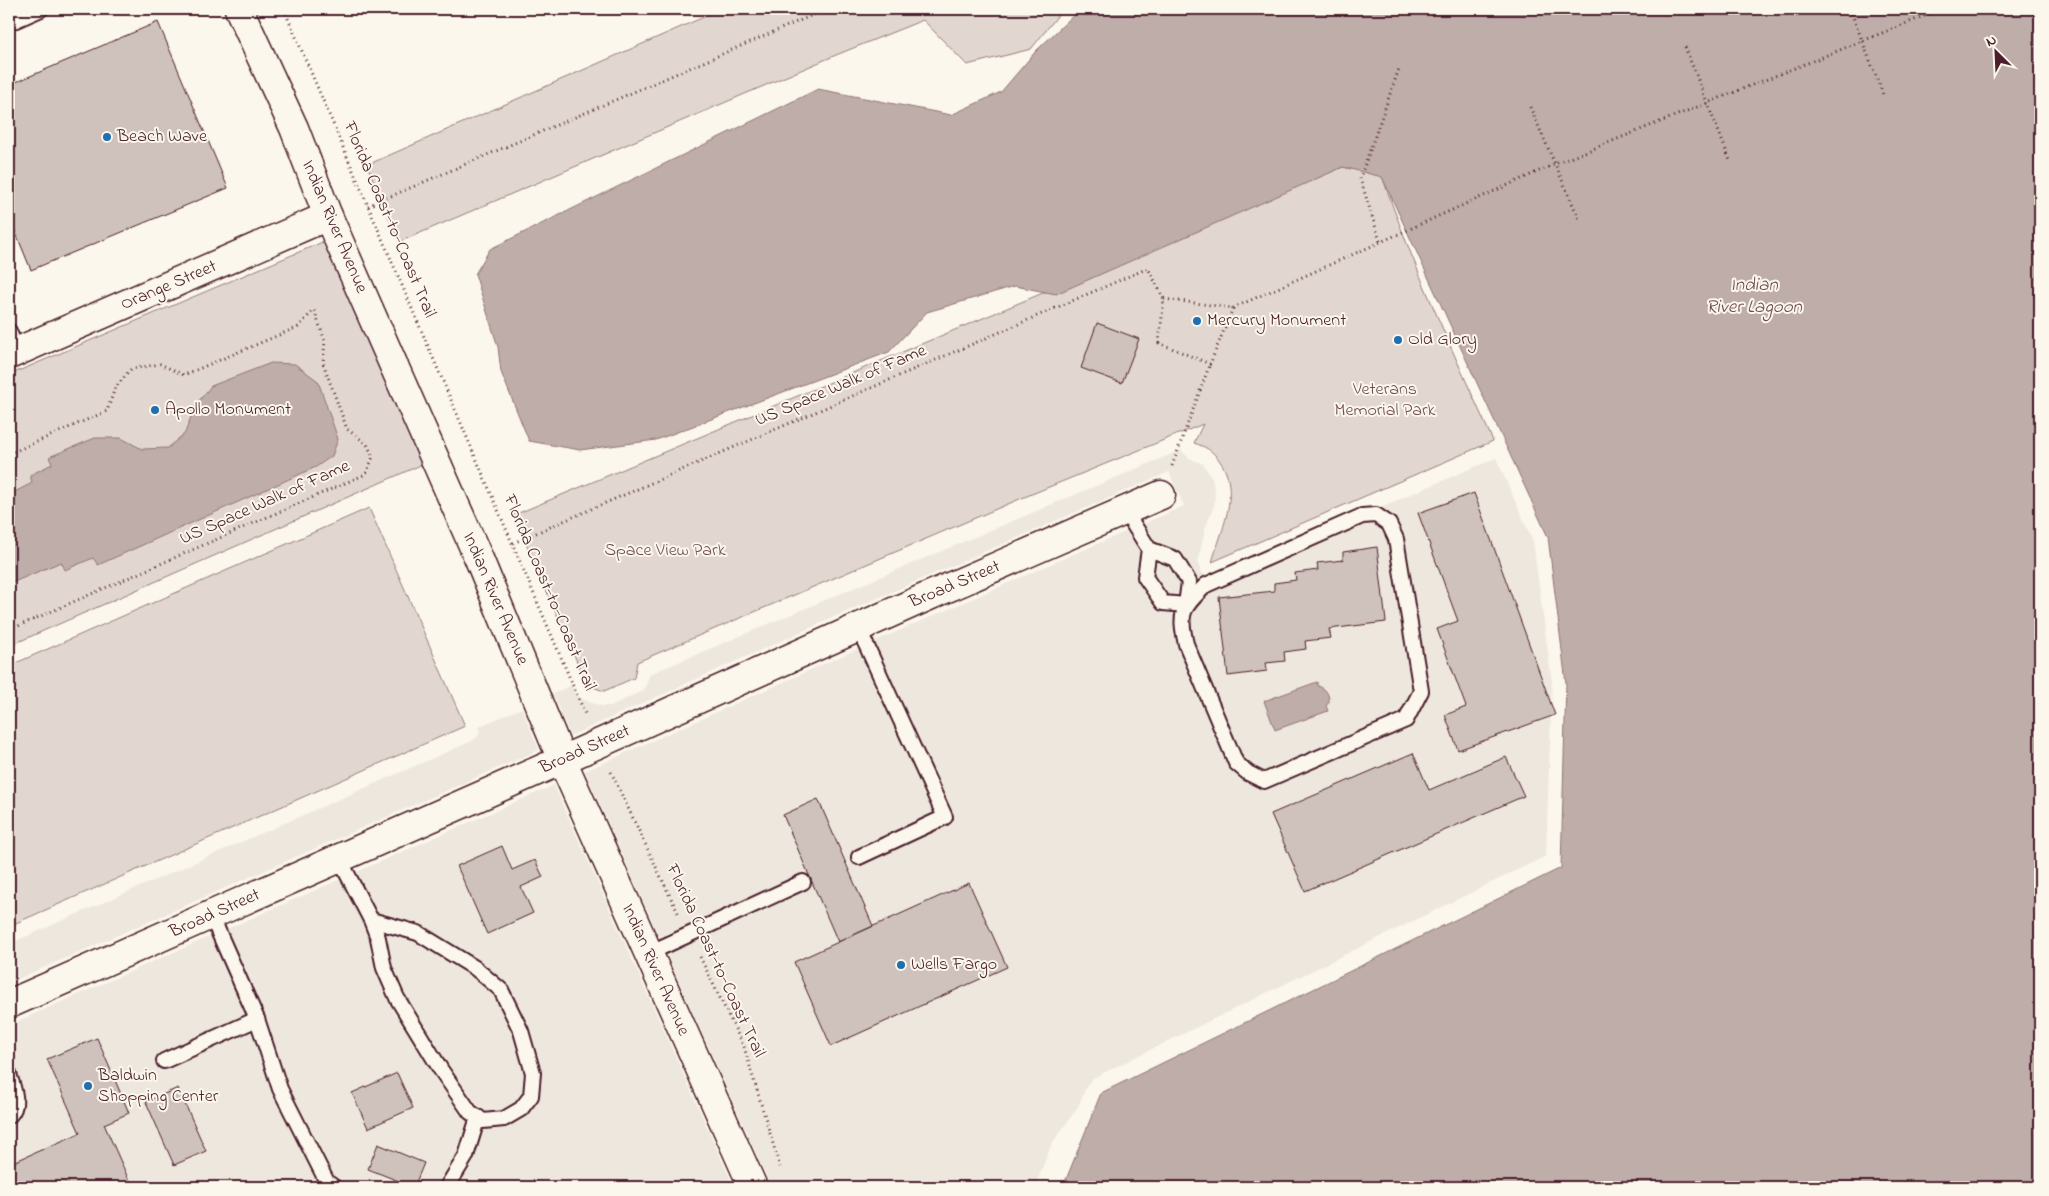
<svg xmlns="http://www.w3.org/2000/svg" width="2049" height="1196" font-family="'Indie Flower',sans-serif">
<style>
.built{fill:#eee7de}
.green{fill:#e2d7d0;stroke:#967b7e}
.water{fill:#bfadaa;stroke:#907477}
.building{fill:#cfc2bc;stroke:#4a1f2b}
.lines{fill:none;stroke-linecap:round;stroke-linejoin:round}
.service-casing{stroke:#4a1f2b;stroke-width:18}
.minor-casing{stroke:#4a1f2b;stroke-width:31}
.tertiary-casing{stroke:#4a1f2b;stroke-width:31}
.path{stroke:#4a1f2b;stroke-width:3;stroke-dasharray:1 4;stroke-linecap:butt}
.service{stroke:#fbf7ec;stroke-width:14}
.minor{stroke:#fbf7ec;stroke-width:28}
.tertiary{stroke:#fbf7ec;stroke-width:28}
.poi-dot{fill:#1f6fb2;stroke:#fbf7ec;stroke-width:2}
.labels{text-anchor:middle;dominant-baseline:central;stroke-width:4;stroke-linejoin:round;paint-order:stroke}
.poi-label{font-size:18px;fill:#4a1f2b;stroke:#fbf7ec;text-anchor:start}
.street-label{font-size:18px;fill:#4a1f2b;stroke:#fbf7ec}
.park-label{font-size:18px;fill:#704d54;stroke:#fbf7ec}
.water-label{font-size:19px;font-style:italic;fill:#6d4a51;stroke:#fbf7ec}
</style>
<rect width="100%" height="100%" fill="#fbf7ec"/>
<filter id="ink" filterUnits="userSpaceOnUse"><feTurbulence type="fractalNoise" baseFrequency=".02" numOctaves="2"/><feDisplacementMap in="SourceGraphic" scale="10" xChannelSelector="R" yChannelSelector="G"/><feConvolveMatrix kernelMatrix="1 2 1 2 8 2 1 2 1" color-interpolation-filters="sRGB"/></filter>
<g filter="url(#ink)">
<g class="built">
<polygon points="1181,450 1189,458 1203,464 1212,478 1215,493 1214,506 1206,526 1198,561 1201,572 1205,575 1214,578 1496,458 1533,541 1552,682 1546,856 1093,1078 1087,1085 1078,1107 1051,1145 1035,1187 771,1187 585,771 866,645 1184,506 1169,472 850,610 570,736 553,694 572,685 576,695 584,700 601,706 611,706 644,690 650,674"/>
<polygon points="522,708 539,750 9,983 9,944 472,741 479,735 480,726"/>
<polygon points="554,785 734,1187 9,1187 9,1025"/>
</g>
<g class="green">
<polygon points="722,9 1063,9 1031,49 967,65 923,20 836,55 399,242 367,165"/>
<path d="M1343 167 1382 176C1413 267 1454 354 1493 441L1212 562C1223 526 1245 483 1212 452 1208 448 1200 445 1194 443L1203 424 1022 498 637 662 634 678 604 691 587 685 514 515Z"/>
<polygon points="325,241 423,464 9,646 9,375"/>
<polygon points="369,508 465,726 9,926 9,666"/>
</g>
<g class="water">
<polygon points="1080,9 2040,9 2040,1187 1063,1187 1101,1093 1561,868 1566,683 1548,537 1382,177 1343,167 1056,294 1015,286 927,312 889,352 656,440 580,450 529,441 501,372 498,347 475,274 490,249 818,89 951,115 1001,92 1036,51"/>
<polygon points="271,363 295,364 318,381 338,439 332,456 316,467 98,565 93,558 65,570 61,562 9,584 9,495 32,483 30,475 52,464 49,457 95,438 121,438 142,449 168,448 185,433 195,406 211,386"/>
<path d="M1317 682 1318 686C1326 689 1329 693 1329 702L1326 706 1328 711 1275 730 1264 701Z"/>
</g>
<g class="building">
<polygon points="158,22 228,188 31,270 9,216 9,85"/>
<polygon points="1097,323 1139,339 1122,383 1081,368"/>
<polygon points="1474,493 1555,715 1458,750 1445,715 1466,707 1437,629 1458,621 1418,513"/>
<polygon points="1377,547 1386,622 1329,629 1331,638 1305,641 1306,649 1284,652 1285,661 1266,663 1267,671 1228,676 1219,597 1274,591 1274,583 1296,580 1295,573 1318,570 1317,563 1343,560 1343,552"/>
<polygon points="1413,753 1429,790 1506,757 1524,796 1305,891 1271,814"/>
<polygon points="818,799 873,926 838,942 783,815"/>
<polygon points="502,846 512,870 535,860 543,877 521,887 533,913 487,934 457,866"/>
<polygon points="969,883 1007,967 831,1046 794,962"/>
<polygon points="97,1038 129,1113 104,1124 132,1187 9,1187 9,1164 80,1133 47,1059"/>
<polygon points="397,1073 413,1108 368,1128 352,1093"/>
<polygon points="178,1088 206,1151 174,1165 146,1102"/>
<polygon points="378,1144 424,1163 414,1187 368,1169"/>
</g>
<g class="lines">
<defs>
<g id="service">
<polyline points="9,23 41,9"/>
<polyline points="9,331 17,351"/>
<polyline points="1125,511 1149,549 1175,559 1189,582 1186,605 1163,603 1145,577 1149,549"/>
<path d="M1376 515 1389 524 1396 539 1421 691 1406 720 1264 781 1248 773 1236 763 1186 644C1178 611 1183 608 1206 585L1362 516Z"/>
<polyline points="858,627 945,817 859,857"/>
<polyline points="339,858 371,920 378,938 384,968 397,998 441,1070 470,1112 483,1121 504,1119 521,1109 531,1096 533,1073 521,1031 501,990 475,968 418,933 371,920"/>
<polyline points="647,954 803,882"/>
<polyline points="257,1019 280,1089 327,1182 334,1187"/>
<polyline points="164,1061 257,1019 211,915"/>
<path d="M9 1074C13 1088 21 1104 9 1116"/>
<polyline points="447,1187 466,1156 478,1117"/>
</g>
<g id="minor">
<polyline points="9,355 328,216"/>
<polyline points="9,1004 562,760 931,595 1161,495"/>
</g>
<polyline id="tertiary" points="239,9 294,128 328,216 479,559 562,760 753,1187"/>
</defs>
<use href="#service" class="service-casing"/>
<use href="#minor" class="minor-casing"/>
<use href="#tertiary" class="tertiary-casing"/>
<g class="path">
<polyline points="284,9 586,716"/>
<polyline points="1850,9 1884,97"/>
<polyline points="2033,9 2040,26"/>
<polyline points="1685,47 1731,163"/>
<polyline points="1530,107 1580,221"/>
<polyline points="368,206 827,9"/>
<polyline points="1380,241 1360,178 1400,66"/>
<polygon points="1164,299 1233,308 1210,364 1159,343"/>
<polyline points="1233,308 1555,164 1942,9"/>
<polyline points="9,454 107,411 115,388 131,369 160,364 184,375 298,327 314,310 325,341 323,363 347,429 367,444 373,457 366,474 9,630"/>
<polyline points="1172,466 1210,364"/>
<polyline points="513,543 1148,268 1164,299"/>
<polyline points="611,772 678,913"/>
<polyline points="700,957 744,1047 780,1167"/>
</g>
<use href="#service" class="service"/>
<use href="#minor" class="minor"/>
<use href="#tertiary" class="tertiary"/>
</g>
</g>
<g class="poi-dot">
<circle cx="107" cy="137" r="5"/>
<circle cx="1197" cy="321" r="5"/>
<circle cx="1398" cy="340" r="5"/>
<circle cx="155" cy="410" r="5"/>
<circle cx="901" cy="965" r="5"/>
<circle cx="88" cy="1086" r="5"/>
</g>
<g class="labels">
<g class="poi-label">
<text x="117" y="137">Beach Wave</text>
<text x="1207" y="321">Mercury Monument</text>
<text x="1408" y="340">Old Glory</text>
<text x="165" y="410">Apollo Monument</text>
<text x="911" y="965">Wells Fargo</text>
<text x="98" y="1076">Baldwin<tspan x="98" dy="21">Shopping Center</tspan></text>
</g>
<g class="street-label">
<text transform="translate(389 220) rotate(67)">Florida Coast-to-Coast Trail</text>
<text transform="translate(334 227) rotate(67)">Indian River Avenue</text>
<text transform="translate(169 286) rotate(-23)">Orange Street</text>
<text transform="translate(841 386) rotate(-23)">US Space Walk of Fame</text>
<text transform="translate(265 503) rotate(-24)">US Space Walk of Fame</text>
<text transform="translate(955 585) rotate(-23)">Broad Street</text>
<text transform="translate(549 593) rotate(67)">Florida Coast-to-Coast Trail</text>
<text transform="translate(495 599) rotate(67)">Indian River Avenue</text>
<text transform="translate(585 750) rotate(-24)">Broad Street</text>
<text transform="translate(215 914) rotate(-24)">Broad Street</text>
<text transform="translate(715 961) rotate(65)">Florida Coast-to-Coast Trail</text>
<text transform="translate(655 970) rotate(66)">Indian River Avenue</text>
</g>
<g class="park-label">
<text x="1385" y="390">Veterans<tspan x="1385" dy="21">Memorial Park</tspan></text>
<text x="665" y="551">Space View Park</text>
</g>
<g class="water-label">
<text x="1754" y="285">Indian<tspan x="1754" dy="22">River Lagoon</tspan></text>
</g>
</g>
<rect width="2049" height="1196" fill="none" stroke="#fbf7ec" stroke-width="30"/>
<rect x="15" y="15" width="2019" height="1166" fill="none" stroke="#4a1f2b" stroke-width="2" filter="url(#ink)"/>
<g transform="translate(1996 52) rotate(336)" stroke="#fbf7ec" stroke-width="4" paint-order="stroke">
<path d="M0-4L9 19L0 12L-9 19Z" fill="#4a1f2b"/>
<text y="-8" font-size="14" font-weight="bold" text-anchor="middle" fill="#4a1f2b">N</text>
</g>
</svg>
